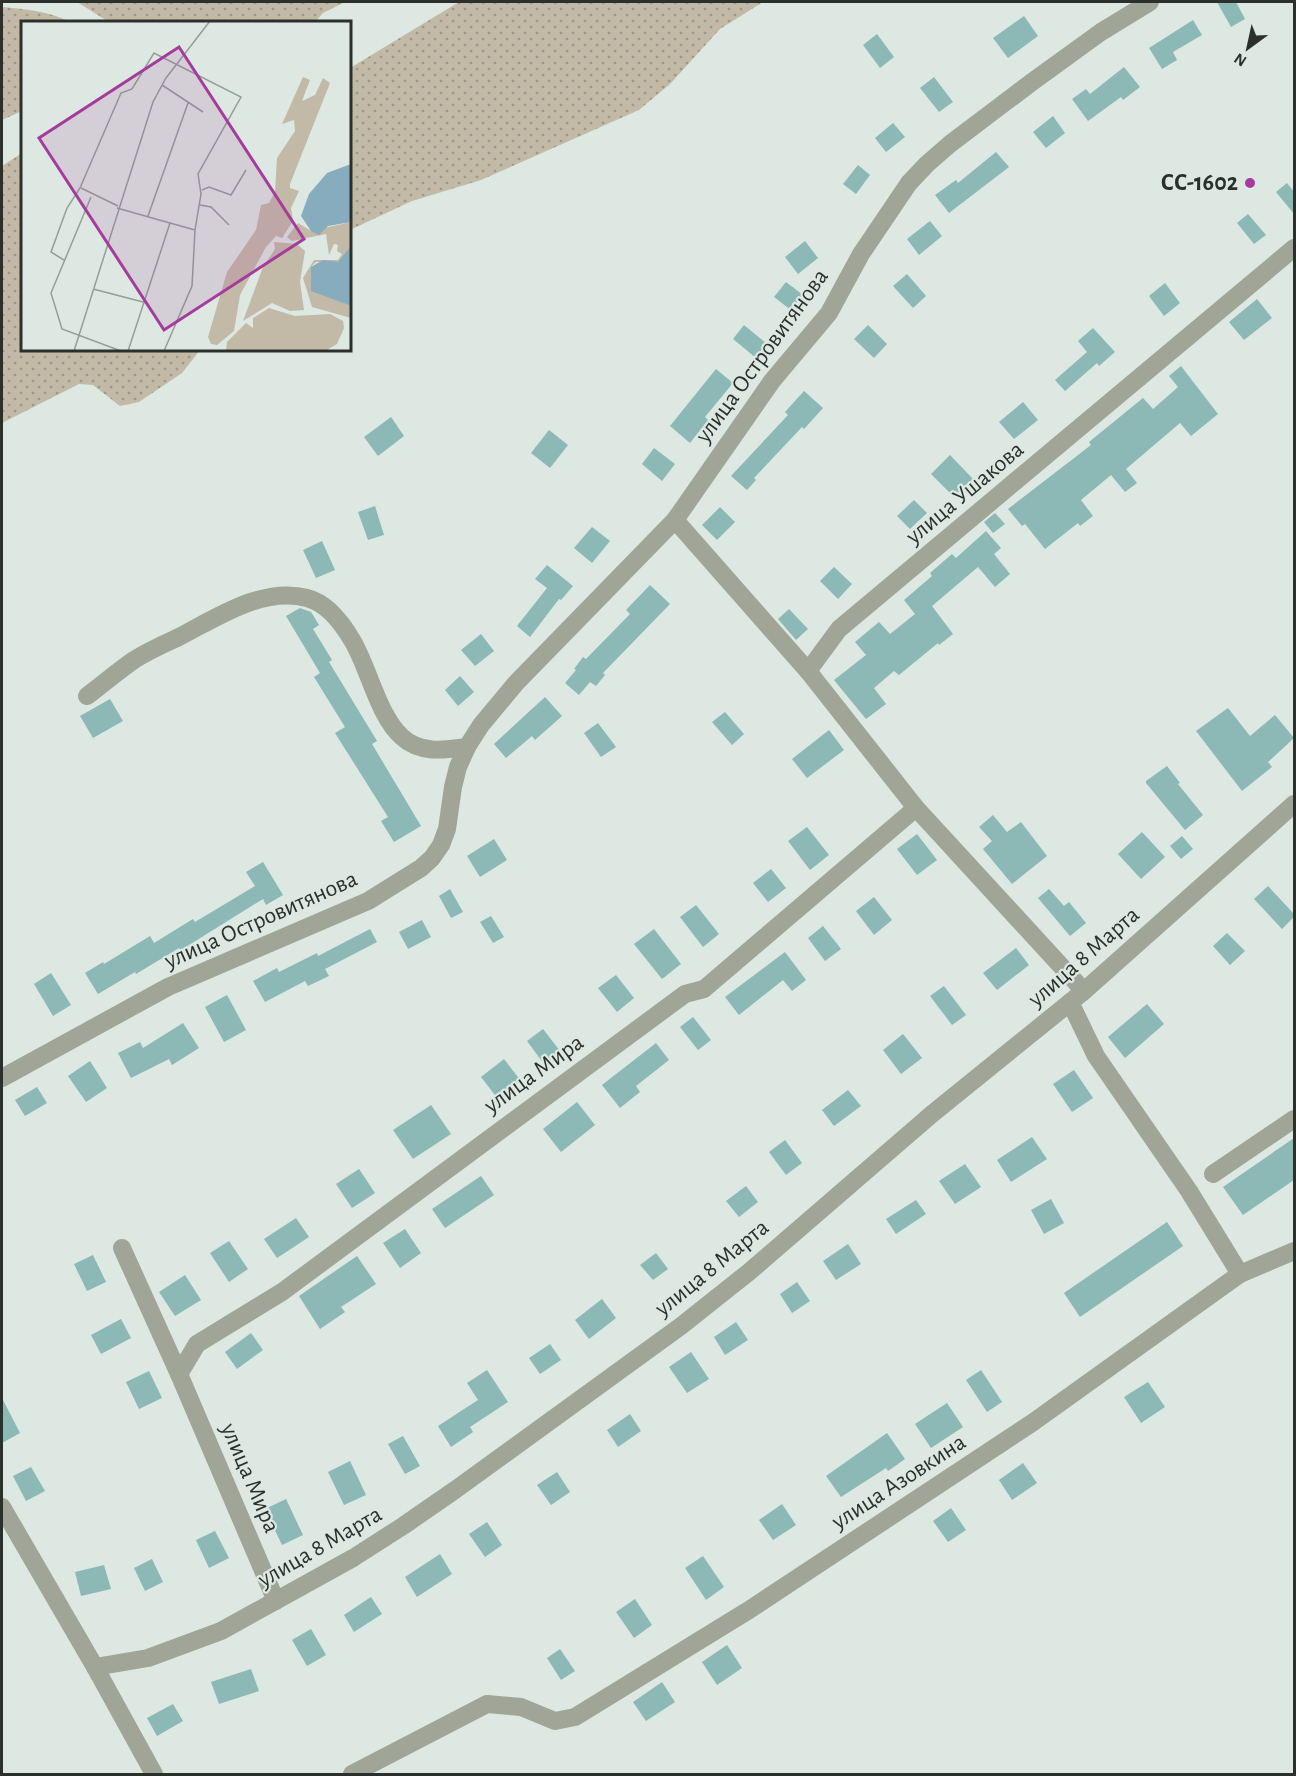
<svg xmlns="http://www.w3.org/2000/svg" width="1296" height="1776" font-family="'Alegreya Sans',sans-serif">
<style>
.grass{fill:url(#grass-dots)}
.building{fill:#8cb8b6}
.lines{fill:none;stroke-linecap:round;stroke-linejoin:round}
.minor{stroke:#a0a597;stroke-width:18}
.poi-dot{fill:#a53b9c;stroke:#dce8e1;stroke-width:2}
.labels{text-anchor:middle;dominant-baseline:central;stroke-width:4.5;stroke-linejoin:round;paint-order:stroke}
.poi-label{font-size:24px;font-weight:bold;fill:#2b302d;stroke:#dce8e1;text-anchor:end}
.street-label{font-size:24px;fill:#2b302d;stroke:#dce8e1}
.inset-road{fill:none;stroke:#959e99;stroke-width:1.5}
.view{fill:#a53b9c;fill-opacity:0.15;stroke:#a53b9c;stroke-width:3}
.inset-edge{fill:none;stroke:#2b302d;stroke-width:3}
</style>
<defs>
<pattern id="grass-dots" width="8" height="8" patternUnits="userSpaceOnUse" patternTransform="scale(1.5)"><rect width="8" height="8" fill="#c2baa6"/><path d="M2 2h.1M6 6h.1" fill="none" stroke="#9e9888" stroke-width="1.8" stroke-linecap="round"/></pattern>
</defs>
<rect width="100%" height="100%" fill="#dce8e1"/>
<g class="grass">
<polygon points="77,2 345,2 323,13 315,22 109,22"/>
<polygon points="459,2 763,2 720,29 670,84 639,110 481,180 412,201 350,230 350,68"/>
<path d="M2 7C25 9 49 11 70 22H22V111L2 120Z"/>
<polygon points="22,153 22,350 200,350 182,373 139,402 120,406 93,385 79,384 2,423 2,166"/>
</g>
<g class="building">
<polygon points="1217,2 1236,2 1245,19 1231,27"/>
<polygon points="1024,16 1038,36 1008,58 993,38"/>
<polygon points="1193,20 1202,35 1173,52 1177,60 1162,69 1149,48"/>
<polygon points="877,34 894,57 880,68 863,45"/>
<polygon points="1124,67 1140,87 1123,100 1121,97 1088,121 1072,99 1086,89 1090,94"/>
<polygon points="934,77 953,102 939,112 920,88"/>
<polygon points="1053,116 1065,133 1046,148 1033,132"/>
<polygon points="893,123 905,137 886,152 875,138"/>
<polygon points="996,152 1009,167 949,213 935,195 956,180 958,183"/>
<polygon points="858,165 870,175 856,194 843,184"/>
<polygon points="1287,183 1294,192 1294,214 1276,192"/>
<polygon points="1248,214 1266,235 1254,244 1237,223"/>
<polygon points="930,221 942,236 919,255 907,239"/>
<polygon points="805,241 818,258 798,274 785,257"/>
<polygon points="907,274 926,296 913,308 893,286"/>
<polygon points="786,282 803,295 791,310 774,297"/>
<polygon points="1165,283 1180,303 1164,316 1149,296"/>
<polygon points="1257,299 1272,318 1244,340 1229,322"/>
<polygon points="744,325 767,344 756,358 733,339"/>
<polygon points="868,325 887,344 874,358 854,339"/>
<polygon points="1093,328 1115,352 1099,366 1097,363 1065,391 1055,380 1087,352 1078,341"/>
<polygon points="1181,366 1218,414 1191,436 1180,423 1126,469 1137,483 1125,492 1111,475 1081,500 1093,516 1080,526 1078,523 1045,549 1025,524 1022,526 1008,509 1091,445 1089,442 1143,398 1153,409 1178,387 1169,376"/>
<polygon points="716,369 733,383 705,417 708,420 690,443 670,426"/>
<polygon points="804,391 823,408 804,429 802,427 754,478 756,480 747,490 731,476 788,415 785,412"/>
<polygon points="1023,402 1038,420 1014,439 999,422"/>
<polygon points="391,417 404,436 378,456 364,437"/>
<polygon points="549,430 568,445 550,468 531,453"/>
<polygon points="654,448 675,464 662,481 642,464"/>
<polygon points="950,455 973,479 954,497 931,474"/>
<polygon points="914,500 927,513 910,529 897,516"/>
<polygon points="375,506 384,535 368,540 358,512"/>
<polygon points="720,507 735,522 717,540 702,525"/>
<polygon points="995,513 1005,524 993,533 984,522"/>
<polygon points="592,527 610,541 592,563 574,548"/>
<polygon points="986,531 1001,548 994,554 1010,574 995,587 978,567 932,606 953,634 939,645 938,643 899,675 894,671 874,688 886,704 866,719 834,680 866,655 855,642 879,622 890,634 915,614 904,600 932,576 930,573 952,554 956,558"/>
<polygon points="322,541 335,570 316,578 303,550"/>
<polygon points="547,565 573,586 561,600 559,599 530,637 517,626 547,588 535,579"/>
<polygon points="834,567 852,584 838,599 820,581"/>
<polygon points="650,585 670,604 603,673 605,675 596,686 590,682 579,695 565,683 576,670 574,669 583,657 586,659 630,614 626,610"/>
<polygon points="300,608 311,612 319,625 313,629 332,660 329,662 377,741 372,744 421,826 394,842 381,821 388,817 335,733 345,727 314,677 320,673 286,616"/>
<polygon points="789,609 808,629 796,640 778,619"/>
<polygon points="481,634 494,651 475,666 461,650"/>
<polygon points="460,676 474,692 458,706 445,690"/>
<polygon points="545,697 562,716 535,740 532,736 506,758 494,744"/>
<polygon points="110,699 123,721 93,738 80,716"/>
<polygon points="1228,708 1250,736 1275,715 1294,738 1268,762 1272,767 1242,791 1196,731"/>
<polygon points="725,712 744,734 732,745 712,722"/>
<polygon points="598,723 616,747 601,757 584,733"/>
<polygon points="829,730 844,750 807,778 792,759"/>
<polygon points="1167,766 1180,783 1178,784 1203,815 1185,830 1146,783 1146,781"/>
<polygon points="993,815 1007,832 1021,822 1047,856 1012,884 983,849 992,841 979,827"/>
<polygon points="807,827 829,855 810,870 788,841"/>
<polygon points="1142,832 1165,857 1141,879 1118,854"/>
<polygon points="917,834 937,860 917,875 897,849"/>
<polygon points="1182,836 1193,849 1181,859 1170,846"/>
<polygon points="494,839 507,860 480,877 467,856"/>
<polygon points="263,862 283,895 266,905 263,899 181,950 179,948 136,974 135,972 98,994 85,973 103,962 104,964 150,936 154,943 193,919 195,922 255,886 246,872"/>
<polygon points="771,869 786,888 768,902 753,883"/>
<polygon points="1268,886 1294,914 1294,917 1282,929 1254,899"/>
<polygon points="450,889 463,912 451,918 439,896"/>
<polygon points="1049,889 1064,906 1069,902 1086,923 1070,936 1038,898"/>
<polygon points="874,897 892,920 874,935 856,911"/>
<polygon points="696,905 719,934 703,947 680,917"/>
<polygon points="491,916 504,937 493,943 480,922"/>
<polygon points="422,920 431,937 408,949 399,932"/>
<polygon points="823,926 841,949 825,961 808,938"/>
<polygon points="370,929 377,942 325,969 329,976 308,986 305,981 265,1002 253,981 277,968 279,972 317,953 318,956"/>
<polygon points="654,929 681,964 662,979 634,944"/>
<polygon points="1227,933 1245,951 1230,965 1213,946"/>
<polygon points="1016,948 1029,965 997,990 983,973"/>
<polygon points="785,952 806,980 792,991 783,980 739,1015 725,997"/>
<polygon points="51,973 71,1005 53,1016 34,984"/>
<polygon points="616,975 634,998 617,1012 598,988"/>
<polygon points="944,986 966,1015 952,1025 930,996"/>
<polygon points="227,995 246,1030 224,1042 205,1007"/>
<polygon points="1147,1004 1164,1024 1125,1058 1108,1037"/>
<polygon points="693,1017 711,1040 698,1050 680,1027"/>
<polygon points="183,1023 199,1048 172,1065 169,1059 131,1078 118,1053 140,1042 143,1048"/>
<polygon points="543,1029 560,1051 544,1064 527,1041"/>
<polygon points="903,1034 922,1058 901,1074 883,1050"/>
<polygon points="656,1043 669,1060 636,1086 640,1092 620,1108 602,1085"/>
<polygon points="504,1059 521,1081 498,1099 481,1077"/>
<polygon points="90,1061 107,1088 86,1102 68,1076"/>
<polygon points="1074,1070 1093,1098 1072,1112 1053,1084"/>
<polygon points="37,1087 47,1103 25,1116 15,1100"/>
<polygon points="848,1090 861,1106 834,1126 822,1110"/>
<polygon points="577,1102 595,1125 561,1152 543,1129"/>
<polygon points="431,1105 451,1134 413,1159 393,1130"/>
<polygon points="1032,1137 1047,1159 1011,1182 997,1160"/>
<polygon points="1294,1138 1294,1180 1243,1215 1223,1187"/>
<polygon points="785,1140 802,1163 786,1175 769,1152"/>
<polygon points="965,1164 981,1187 955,1204 939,1181"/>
<polygon points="359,1169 375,1193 352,1208 336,1184"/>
<polygon points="481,1176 494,1195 445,1228 432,1209"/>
<polygon points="746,1186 758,1202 739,1217 726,1201"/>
<polygon points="1051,1199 1064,1223 1044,1234 1031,1210"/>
<polygon points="916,1200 926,1214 896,1234 886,1219"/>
<polygon points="296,1218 309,1237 277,1258 264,1239"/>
<polygon points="1167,1222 1183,1246 1080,1317 1064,1293"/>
<polygon points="405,1229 421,1253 400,1268 383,1243"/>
<polygon points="229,1241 248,1269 229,1282 210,1253"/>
<polygon points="848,1244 861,1264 836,1280 823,1261"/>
<polygon points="656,1253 668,1269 653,1280 640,1265"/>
<polygon points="93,1255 106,1282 87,1291 74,1264"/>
<polygon points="357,1256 376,1284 341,1307 345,1312 320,1329 299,1296"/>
<polygon points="185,1275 201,1300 175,1316 159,1292"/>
<polygon points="797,1282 810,1301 792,1313 780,1294"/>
<polygon points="602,1299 616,1318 589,1339 575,1320"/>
<polygon points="121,1319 131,1338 101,1354 91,1335"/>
<polygon points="736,1322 748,1340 725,1355 714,1337"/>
<polygon points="251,1333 263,1350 237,1369 225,1352"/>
<polygon points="550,1344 561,1360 540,1374 529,1358"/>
<polygon points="691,1352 709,1379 687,1393 669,1367"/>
<polygon points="487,1370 508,1402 470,1427 473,1432 451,1447 438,1426 478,1400 467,1383"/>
<polygon points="981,1370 1002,1402 987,1412 966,1380"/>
<polygon points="149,1371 162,1398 139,1409 126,1382"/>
<polygon points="1148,1382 1165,1407 1141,1423 1124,1397"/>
<polygon points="2,1398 20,1433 2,1443"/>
<polygon points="947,1403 963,1427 931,1448 915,1424"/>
<polygon points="630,1414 641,1431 618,1447 607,1430"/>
<polygon points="887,1433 905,1459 888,1471 886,1468 841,1497 826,1476"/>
<polygon points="403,1436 420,1466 405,1474 388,1444"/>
<polygon points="350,1461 366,1495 344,1505 328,1472"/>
<polygon points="1023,1463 1037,1483 1012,1500 999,1480"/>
<polygon points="31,1467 45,1491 26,1501 13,1476"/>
<polygon points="557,1472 570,1492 551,1505 537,1485"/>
<polygon points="286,1499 303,1535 282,1545 265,1509"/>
<polygon points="782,1504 796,1525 773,1540 759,1520"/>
<polygon points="951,1508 966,1530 948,1542 933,1521"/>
<polygon points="487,1522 502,1545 485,1557 469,1534"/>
<polygon points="215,1531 229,1558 209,1568 196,1540"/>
<polygon points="440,1554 452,1574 417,1597 405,1577"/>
<polygon points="703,1556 724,1587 706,1600 685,1568"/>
<polygon points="152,1559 163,1582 145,1591 134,1568"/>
<polygon points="104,1565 111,1589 81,1596 75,1572"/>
<polygon points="371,1597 382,1614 354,1632 344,1615"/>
<polygon points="635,1599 652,1625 634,1638 616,1612"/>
<polygon points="311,1629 326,1655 307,1666 292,1640"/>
<polygon points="727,1645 742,1668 717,1685 702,1662"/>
<polygon points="560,1649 575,1671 561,1680 547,1658"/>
<polygon points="251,1669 259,1691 219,1704 211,1682"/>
<polygon points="662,1682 675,1702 646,1721 633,1702"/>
<polygon points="173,1704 183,1721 157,1736 147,1718"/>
</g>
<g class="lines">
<g class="minor">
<polyline points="675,520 808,671"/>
<path d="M87 696C103 684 118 671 134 660 148 651 164 644 179 637 216 618 263 586 307 598 327 603 342 623 352 640 369 668 378 716 402 737 420 754 445 750 467 747"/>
<polyline points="1084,991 916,808 808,671 839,629 1294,248"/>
<polyline points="1070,1002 1096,1056 1189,1191 1240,1274"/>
<polyline points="2,1078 168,987 368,901 421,868 432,858 441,845 447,829 453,787 458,767 467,747 481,725 516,683 675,520 772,381 829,313 861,254 909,183 927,164 950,144 1032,82 1101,32 1150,2"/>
<polyline points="1213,1174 1294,1119"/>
<polyline points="122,1248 179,1374 276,1601"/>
<polyline points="179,1374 197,1344 282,1292 685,994 704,989 916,808"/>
<polyline points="2,1507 95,1667 154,1774"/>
<polyline points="95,1667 148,1658 221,1631 353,1558 403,1526 455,1490 681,1326 749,1272 932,1114 1084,991 1294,804"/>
<polyline points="352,1774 487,1704 521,1707 555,1721 575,1717 749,1610 1032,1423 1240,1274 1294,1251"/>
</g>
</g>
<circle class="poi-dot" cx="1250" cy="183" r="6"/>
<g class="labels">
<g class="poi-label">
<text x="1238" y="183">СС-1602</text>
</g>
<g class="street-label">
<text transform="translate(762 356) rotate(-54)">улица Островитянова</text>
<text transform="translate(965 493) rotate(-40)">улица Ушакова</text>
<text transform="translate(261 920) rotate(-24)">улица Островитянова</text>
<text transform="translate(1084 957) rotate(-41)">улица 8 Марта</text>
<text transform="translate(534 1074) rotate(-36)">улица Мира</text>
<text transform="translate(712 1268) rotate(-39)">улица 8 Марта</text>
<text transform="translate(250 1478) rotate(67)">улица Мира</text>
<text transform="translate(899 1482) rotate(-33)">улица Азовкина</text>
<text transform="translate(320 1547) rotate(-30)">улица 8 Марта</text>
</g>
</g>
<g transform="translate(21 21)">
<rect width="330" height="330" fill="#dce8e1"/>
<path d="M282 56 289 59 281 80 294 74 302 57 309 62 269 163V167L278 170 270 187 272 200 261 217 255 215 245 226 219 274 213 310 196 324 190 323 187 316 206 251 235 209 240 184 248 182 254 171 256 137 274 110 273 99 261 103ZM330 201V225L321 238 317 241H295L290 246 297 272 330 285V297L291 286 282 257 293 239H317L321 233 316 230 317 224 313 223 308 234 305 213 271 220 266 216 277 202 290 210ZM253 221 276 223 284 230 279 261 283 289 269 290 251 282 222 300 242 246 254 228ZM248 287 274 295 309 293 322 300 323 307 316 323 304 330H205L206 321 225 302 232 307V297Z" fill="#c2baa6"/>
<path d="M330 143V201L307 205 298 214 290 210 280 195 288 173 306 152ZM330 225V285L290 270V246L302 239 317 241Z" fill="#87acbd"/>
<path class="inset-road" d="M141 64 182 91M60 167 97 185M181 169 188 166 210 174 225 149M70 176 30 272 41 308 100 330M179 184 190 186 208 204M96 187 149 202 107 330M127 195 167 82M149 202 174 209M43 239 30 231 46 187 59 167 100 72 111 68 133 32 220 76 177 153 180 173 174 209 171 265 143 330M72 268 126 282M53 330 132 81 145 57 189 0"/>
<path class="view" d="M158 26 283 218 143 309 18 117Z"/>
<rect width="330" height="330" class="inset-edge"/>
</g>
<rect width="1296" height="1776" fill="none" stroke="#2b302d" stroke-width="6"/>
<g transform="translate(1248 48) rotate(213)" stroke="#dce8e1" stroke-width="4.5" paint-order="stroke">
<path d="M0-4.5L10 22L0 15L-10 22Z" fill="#2b302d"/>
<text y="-9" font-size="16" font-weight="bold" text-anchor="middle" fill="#2b302d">N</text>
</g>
</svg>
